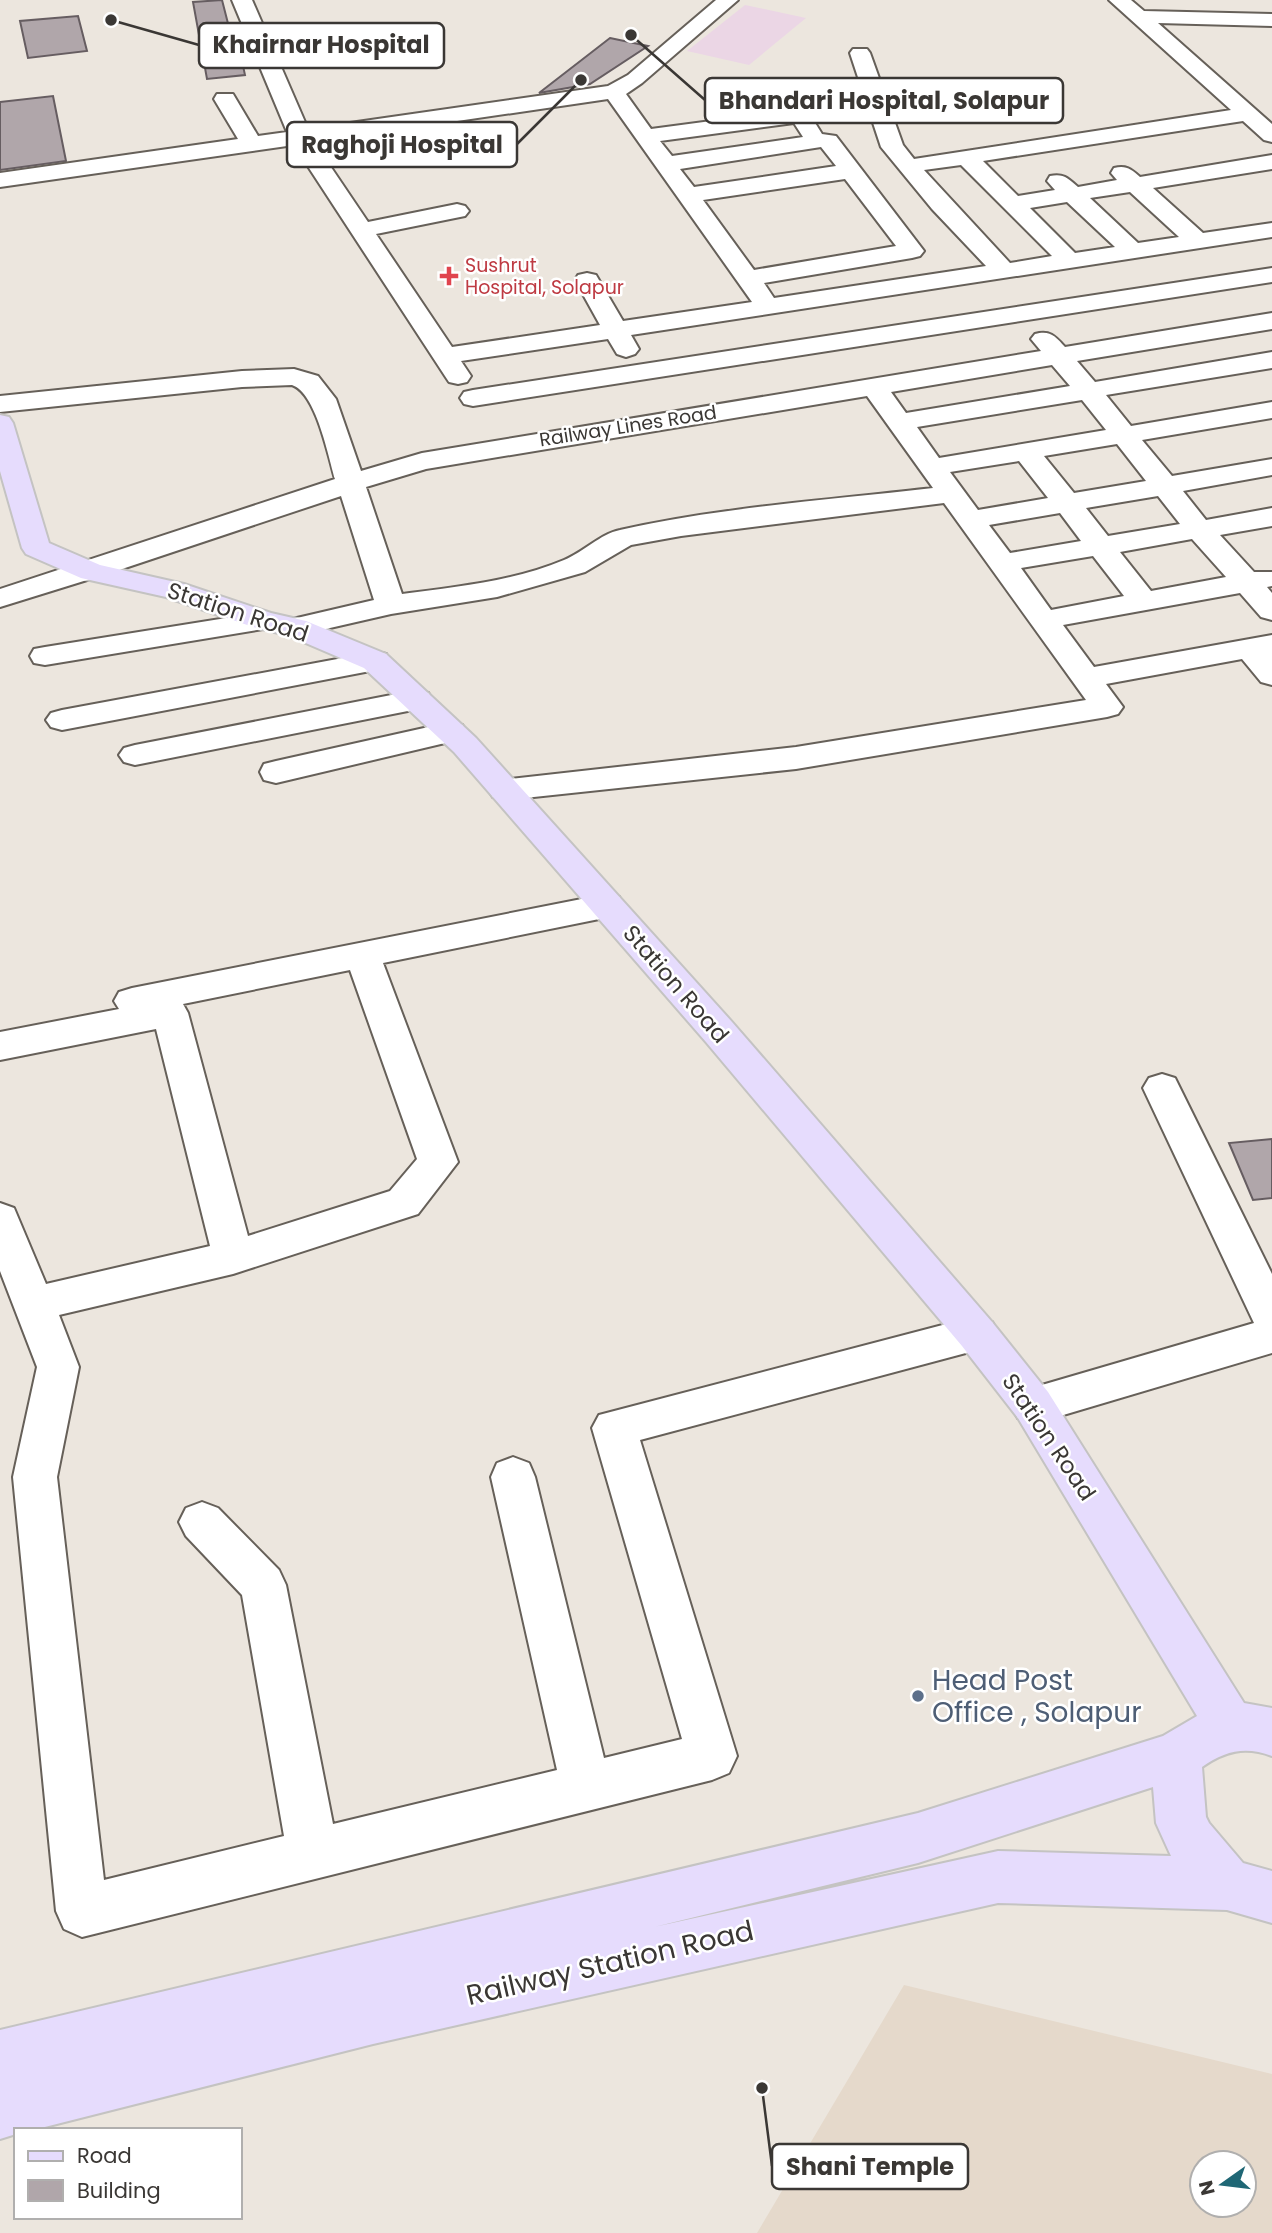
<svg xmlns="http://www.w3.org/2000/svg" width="1272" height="2233" font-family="Poppins,sans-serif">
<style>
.built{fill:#e5d9cb;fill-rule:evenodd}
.education{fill:#ebd6e5}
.building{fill:#b0a6aa;stroke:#665d61;stroke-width:2}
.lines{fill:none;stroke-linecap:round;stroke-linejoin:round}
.minor-casing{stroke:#666059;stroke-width:4}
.major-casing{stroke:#c4c3c2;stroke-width:4}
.minor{fill:#fff;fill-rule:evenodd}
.major{fill:#e6dcfd;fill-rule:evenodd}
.health-dot{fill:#e0444e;stroke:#fff;stroke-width:2.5}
.service-dot{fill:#5c6f8a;stroke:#fff;stroke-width:2.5}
.labels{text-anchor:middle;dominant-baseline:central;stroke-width:5;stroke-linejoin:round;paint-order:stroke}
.far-health-label{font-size:19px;fill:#be3a42;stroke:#fff;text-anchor:start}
.far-street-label{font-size:19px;fill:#3a3734;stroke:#fff}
.street-label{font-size:23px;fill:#3a3734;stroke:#fff}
.near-service-label{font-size:28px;fill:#4e5e75;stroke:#fff;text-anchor:start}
.near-street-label{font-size:28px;fill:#3a3734;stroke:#fff}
.leader{fill:none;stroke:#3a3734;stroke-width:2.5}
.callout-dot{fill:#3a3734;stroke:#fff;stroke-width:2.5}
.callout{fill:#fff;stroke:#3a3734;stroke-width:2.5}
.callout-label{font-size:24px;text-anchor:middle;font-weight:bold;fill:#3a3734}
</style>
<rect width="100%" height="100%" fill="#ece6de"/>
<path class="built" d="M904 1985 1272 2074V2233H757ZM1202 2163H1244V2205H1202Z"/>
<polygon class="education" points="745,5 806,18 749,65 687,51"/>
<g class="building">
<polygon points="222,0 234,47 239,47 245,75 207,79 193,2"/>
<polygon points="78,16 87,51 28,58 20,21"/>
<polygon points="610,38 648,46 590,84 539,93"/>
<polygon points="53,96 66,161 0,170 0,102"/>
<polygon points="1272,1139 1272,1198 1253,1200 1229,1143"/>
</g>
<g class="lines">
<defs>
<g id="minor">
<path d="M232 0H252L308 129 608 86 628 75 716 0H738L642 83 626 94 651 129 786 111 770 86 773 81H789L822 134 836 136 924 251 920 256 912 258 764 283 774 298 986 266 932 209 881 147 850 53 853 49H867L870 53 903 145 914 159 1231 110 1109 0H1131L1144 11 1272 14V26L1158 23 1272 124V142L1264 140 1243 121 983 161 1018 196 1055 190 1047 181 1050 176C1063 173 1068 178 1078 187L1117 180 1111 173 1114 168C1126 165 1131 169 1140 177L1272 155V169L1153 188 1203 233 1272 223V237L631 335 639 349 635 354 626 357 617 354 608 339 461 361 471 376 467 382 458 384 449 382 445 376 294 145 0 187V173L238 139 214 99 217 94H233L258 136 287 132ZM608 99 752 302 623 321 596 275 587 273 578 275 575 280 600 325 452 347 376 234 465 216 469 211 465 206 457 204 368 222 314 142ZM794 123 803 137 672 156 660 141ZM821 147 836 166 694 187 680 169ZM961 165 1052 256 1010 263 924 170ZM845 179 896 246 754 270 703 200ZM1130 192 1179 237 1138 243 1090 198ZM1067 202 1115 247 1075 253 1030 208Z"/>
<polygon points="1272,268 1272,282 473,406 464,404 460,398 464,392 473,390"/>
<path d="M1272 313V329L1077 361 1095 382 1272 352V368L1106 395 1131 426 1272 402V418L1142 440 1172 476 1272 459V475L1183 491 1206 520 1272 508V526L1220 535 1254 572H1272V586L1267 587 1272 593V620L1261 617 1240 593 1063 625 1094 667 1272 635V685L1261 682 1242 659 1106 684 1123 707 1118 714 1107 717 796 769 505 800 493 797 488 789 493 781 796 747 1086 700 944 503 681 536 631 545 585 572 497 597 391 614 295 636 284 633 280 627 284 621 374 600 341 496 116 571 0 607V589L335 479C328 455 316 393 292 385L242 387 0 412V396L242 371 294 369 318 376 336 399 361 471 422 453 1041 351 1031 339 1035 334C1050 330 1055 336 1065 347ZM1052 365 1070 386 906 413 891 392ZM867 396 933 488C829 500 722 507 620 530 600 534 584 552 564 560 514 581 456 587 402 594L366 487 426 469ZM1082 400 1106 430 939 458 917 427ZM1117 444 1146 481 1074 493 1044 456ZM1019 461 1048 498 978 510 950 472ZM1158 496 1180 524 1108 536 1086 508ZM1060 513 1081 541 1010 553 989 525ZM1192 539 1226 577 1151 591 1120 552ZM1093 556 1124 596 1051 610 1021 568Z"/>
<polygon points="264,612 275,615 279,621 275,627 45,665 34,663 30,656 34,649 45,647"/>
<polygon points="375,652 386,654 390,661 386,668 62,730 51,727 46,720 51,713 62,710"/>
<polygon points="417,690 428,693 433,700 428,707 135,765 124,762 119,755 124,748 135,745"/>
<polygon points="451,722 462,725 467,732 462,739 276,783 264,780 260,772 264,764 276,761"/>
<path d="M607 894 619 897 624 906 619 915 383 963 458 1162 418 1214 233 1274 59 1315 79 1367 57 1477 104 1880 284 1836 242 1595 186 1536 179 1522 186 1508 202 1502 218 1508 279 1570 286 1585 333 1824 557 1770 491 1477 497 1463 513 1457 529 1463 535 1477 604 1758 682 1739 592 1428 599 1415 977 1316 992 1322 998 1334 992 1346 640 1440 737 1756 729 1773 712 1780 82 1937 64 1929 56 1911 13 1477 37 1367 0 1271V1203L14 1208 46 1284 210 1246 156 1029 0 1060V1032L119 1009 114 1001 119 992 132 988ZM350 970 417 1159 390 1191 248 1236 188 1013 183 1004Z"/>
<polygon points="1162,1074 1175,1078 1272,1274 1272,1353 1033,1424 1018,1418 1011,1405 1018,1392 1254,1323 1143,1088 1149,1078"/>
</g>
<path id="major" d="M0 415 9 417 13 423 49 543 100 565 184 584 271 613 306 621 386 654 476 738 732 1022 992 1322 1048 1392 1244 1703 1272 1708V1756C1245 1746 1225 1751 1202 1767L1206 1817 1209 1823 1243 1863 1272 1871V1923L1227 1910 998 1903 373 2044 33 2130H16V2134L0 2139V2030L918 1813 1163 1736 1197 1716 1018 1418 962 1346 706 1042 454 752 364 668 287 635 253 627 166 597 81 578 26 554 22 548 0 471ZM1153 1787 1156 1823 1171 1856 998 1851 654 1927 918 1863Z"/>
</defs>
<use href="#minor" class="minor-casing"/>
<use href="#major" class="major-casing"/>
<use href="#minor" class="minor"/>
<use href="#major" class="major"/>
</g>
<path class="health-dot" d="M445.5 265.5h7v7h7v7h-7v7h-7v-7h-7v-7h7z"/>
<circle class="service-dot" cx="918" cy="1696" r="7"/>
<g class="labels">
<g class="far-health-label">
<text x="465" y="265">Sushrut<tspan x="465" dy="22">Hospital, Solapur</tspan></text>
</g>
<g class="far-street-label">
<text transform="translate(628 426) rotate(-9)">Railway Lines Road</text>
</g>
<g class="street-label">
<text transform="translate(238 612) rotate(18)">Station Road</text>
<text transform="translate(676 984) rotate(49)">Station Road</text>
<text transform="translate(1049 1437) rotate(56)">Station Road</text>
</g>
<g class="near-service-label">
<text x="932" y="1680">Head Post<tspan x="932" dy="32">Office , Solapur</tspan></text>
</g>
<g class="near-street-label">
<text transform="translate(610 1963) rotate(-13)">Railway Station Road</text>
</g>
</g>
<path class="leader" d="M111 20L199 45M631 35L705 100M581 80L517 144M762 2088L772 2166"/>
<g class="callout-dot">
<circle cx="111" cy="20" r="7"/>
<circle cx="631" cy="35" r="7"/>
<circle cx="581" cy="80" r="7"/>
<circle cx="762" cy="2088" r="7"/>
</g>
<g class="callout">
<rect x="199" y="23" width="245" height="45" rx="7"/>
<rect x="705" y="78" width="358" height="45" rx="7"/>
<rect x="287" y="122" width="230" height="45" rx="7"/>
<rect x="772" y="2144" width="196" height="45" rx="7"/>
</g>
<g class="callout-label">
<text x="321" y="53">Khairnar Hospital</text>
<text x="884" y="109">Bhandari Hospital, Solapur</text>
<text x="402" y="153">Raghoji Hospital</text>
<text x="870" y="2175">Shani Temple</text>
</g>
<rect x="14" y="2128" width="228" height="91" fill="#ffffff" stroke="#b0afae" stroke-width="2"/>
<rect x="28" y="2151" width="35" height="10" fill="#e6dcfd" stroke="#b0afae" stroke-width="2"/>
<text x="77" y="2163" font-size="21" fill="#3a3734">Road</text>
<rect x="28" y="2180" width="35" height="21" fill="#b0a6aa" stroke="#b0afae" stroke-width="2"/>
<text x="77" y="2198" font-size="21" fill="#3a3734">Building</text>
<g transform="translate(1223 2184) rotate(256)"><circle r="33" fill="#ffffff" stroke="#b0afae" stroke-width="2"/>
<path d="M0-5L12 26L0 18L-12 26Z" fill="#1f6775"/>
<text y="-10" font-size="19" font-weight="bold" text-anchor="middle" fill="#3a3734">N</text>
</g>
</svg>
